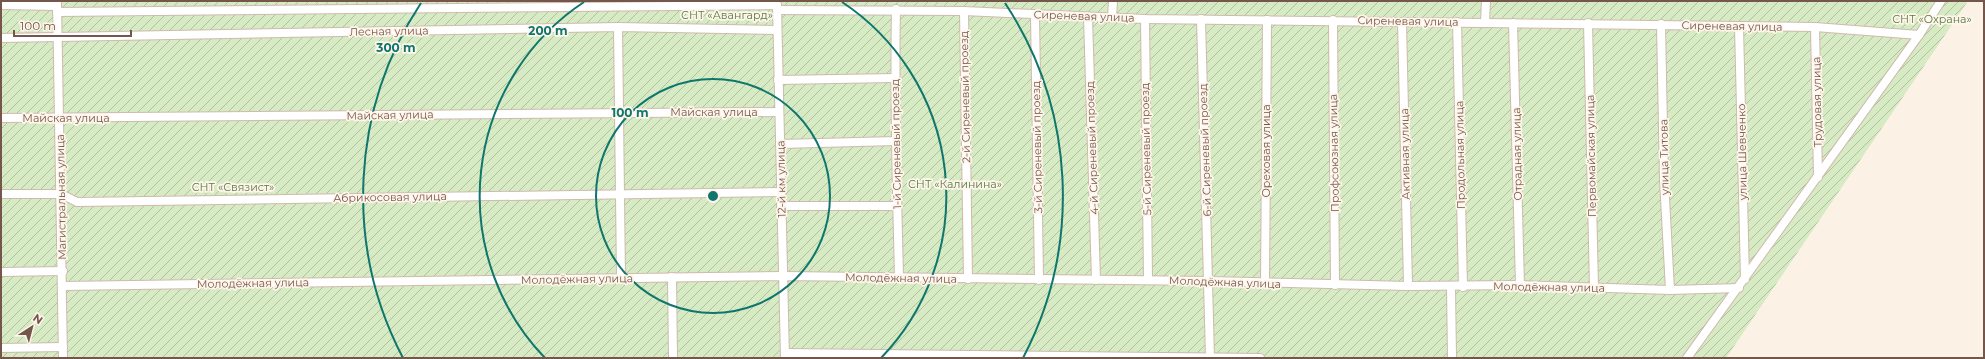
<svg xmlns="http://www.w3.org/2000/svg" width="1985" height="359" font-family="Montserrat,sans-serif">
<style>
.garden{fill:url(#garden-furrows)}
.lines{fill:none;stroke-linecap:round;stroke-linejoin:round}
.minor-casing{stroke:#d0baae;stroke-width:10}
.minor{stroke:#fff;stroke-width:8}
.ring{fill:none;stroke:#0f766e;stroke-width:2}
.labels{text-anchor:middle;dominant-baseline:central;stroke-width:3.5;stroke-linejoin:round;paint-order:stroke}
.park-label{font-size:11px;fill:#577b42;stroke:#fff6eb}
.street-label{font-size:11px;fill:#75564a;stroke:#fff6eb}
.centre{fill:#0f766e;stroke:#fff6eb;stroke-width:2}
.ring-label{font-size:12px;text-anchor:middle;font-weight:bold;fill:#0f766e;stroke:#fff6eb;stroke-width:3.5;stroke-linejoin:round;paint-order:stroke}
</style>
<defs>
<pattern id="garden-furrows" width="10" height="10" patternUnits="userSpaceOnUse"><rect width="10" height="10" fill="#d6eac3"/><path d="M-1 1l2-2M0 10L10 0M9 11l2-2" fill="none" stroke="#b2c0a0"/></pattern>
</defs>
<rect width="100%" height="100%" fill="#fcf1e5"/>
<polygon class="garden" points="1,1 1968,1 1726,358 1,358"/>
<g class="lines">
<defs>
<g id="minor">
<polyline points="57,1 63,358"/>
<polyline points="1,5 57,6"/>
<polyline points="777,6 785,358"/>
<path d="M896 9C894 99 897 189 899 278"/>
<polyline points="777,10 964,11 1145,19 1815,27 1919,35"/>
<polyline points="964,11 968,279"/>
<polyline points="57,12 777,5"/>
<polyline points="1035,14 1039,280"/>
<polyline points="1088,17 1096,280"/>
<polyline points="1112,18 1113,1"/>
<polyline points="1145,19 1148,280"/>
<polyline points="1201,19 1210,358"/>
<polyline points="1333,20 1335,285"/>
<polyline points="1402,22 1408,286"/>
<polyline points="1457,22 1463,287"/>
<polyline points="1485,22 1486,1"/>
<polyline points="1513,23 1520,285"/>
<polyline points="1588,23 1594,288"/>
<polyline points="1661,24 1664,180 1670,290"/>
<polyline points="1739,26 1745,279"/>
<polyline points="618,27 621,279"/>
<polyline points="1815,27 1818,177"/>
<polyline points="1,38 618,27 776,30"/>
<polyline points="778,80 895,78"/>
<polyline points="1,118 779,112"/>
<polyline points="780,144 897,141"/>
<polyline points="1,194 61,194 77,202 781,192"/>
<polyline points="781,206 897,206"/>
<polyline points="1,272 63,271"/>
<polyline points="672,277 673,358"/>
<polyline points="1265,283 1267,20"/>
<polyline points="63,286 783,276 1208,281 1408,286 1520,285 1670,290 1739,288"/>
<polyline points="1451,287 1452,358"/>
<polyline points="1,348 63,347"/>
<polyline points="785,353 1260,358"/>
<polyline points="1687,358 1919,35 1941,1"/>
</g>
</defs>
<use href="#minor" class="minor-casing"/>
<use href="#minor" class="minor"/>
</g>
<g class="ring">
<circle cx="713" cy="196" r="117"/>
<path d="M545 358A233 233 0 0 1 584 2M842 2A233 233 0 0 1 881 358"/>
<path d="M403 358A350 350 0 0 1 421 3M1005 3A350 350 0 0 1 1023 358"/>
</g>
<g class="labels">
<g class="park-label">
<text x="727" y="15">СНТ «Авангард»</text>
<text x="1932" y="19">СНТ «Охрана»</text>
<text x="955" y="184">СНТ «Калинина»</text>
<text x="233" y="187">СНТ «Связист»</text>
</g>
<g class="street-label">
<text transform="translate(1084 16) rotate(2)">Сиреневая улица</text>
<text transform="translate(1408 21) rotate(1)">Сиреневая улица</text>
<text transform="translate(1732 26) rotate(1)">Сиреневая улица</text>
<text transform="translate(389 31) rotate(-1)">Лесная улица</text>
<text transform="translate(965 97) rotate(-91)">2-й Сиреневый проезд</text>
<text transform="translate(1817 102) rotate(-91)">Трудовая улица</text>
<text x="714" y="112">Майская улица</text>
<text transform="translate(390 115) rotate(-1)">Майская улица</text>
<text x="66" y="118">Майская улица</text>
<text transform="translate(896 144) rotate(-91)">1-й Сиреневый проезд</text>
<text transform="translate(1037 147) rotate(-91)">3-й Сиреневый проезд</text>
<text transform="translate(1092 148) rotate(-92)">4-й Сиреневый проезд</text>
<text transform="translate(1146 149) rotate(-91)">5-й Сиреневый проезд</text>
<text transform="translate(1205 150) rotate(-92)">6-й Сиреневый проезд</text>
<text transform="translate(1266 151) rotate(-90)">Ореховая улица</text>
<text transform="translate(1742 152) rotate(-91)">улица Шевченко</text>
<text transform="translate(1334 153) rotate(-91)">Профсоюзная улица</text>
<text transform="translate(1405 154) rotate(-91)">Активная улица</text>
<text transform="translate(1517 154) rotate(-91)">Отрадная улица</text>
<text transform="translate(1460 155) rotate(-91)">Продольная улица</text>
<text transform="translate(1591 156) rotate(-91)">Первомайская улица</text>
<text transform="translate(1664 157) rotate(-91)">улица Титова</text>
<text transform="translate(781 179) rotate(-91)">12-й км улица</text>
<text transform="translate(61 197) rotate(-91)">Магистральная улица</text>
<text transform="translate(390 197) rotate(-1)">Абрикосовая улица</text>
<text transform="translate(901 278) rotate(1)">Молодёжная улица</text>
<text transform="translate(577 279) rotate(-1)">Молодёжная улица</text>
<text transform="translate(1225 282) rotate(2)">Молодёжная улица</text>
<text transform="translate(253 283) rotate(-1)">Молодёжная улица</text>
<text transform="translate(1549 287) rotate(1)">Молодёжная улица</text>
</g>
</g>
<circle cx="713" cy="196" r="6" class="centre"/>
<g class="ring-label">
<text x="548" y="35">200 m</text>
<text x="396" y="52">300 m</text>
<text x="630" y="117">100 m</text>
</g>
<rect width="1985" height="359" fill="none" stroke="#75564a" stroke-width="4"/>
<g transform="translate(32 327) rotate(36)" stroke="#fff6eb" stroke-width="3" paint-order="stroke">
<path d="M0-3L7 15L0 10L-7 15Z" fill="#75564a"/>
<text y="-6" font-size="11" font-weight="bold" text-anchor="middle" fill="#75564a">N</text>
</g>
<path d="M14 30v6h117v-6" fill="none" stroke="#75564a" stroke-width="2"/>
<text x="20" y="30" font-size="12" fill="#75564a" stroke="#fff6eb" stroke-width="3" paint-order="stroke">100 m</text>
</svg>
